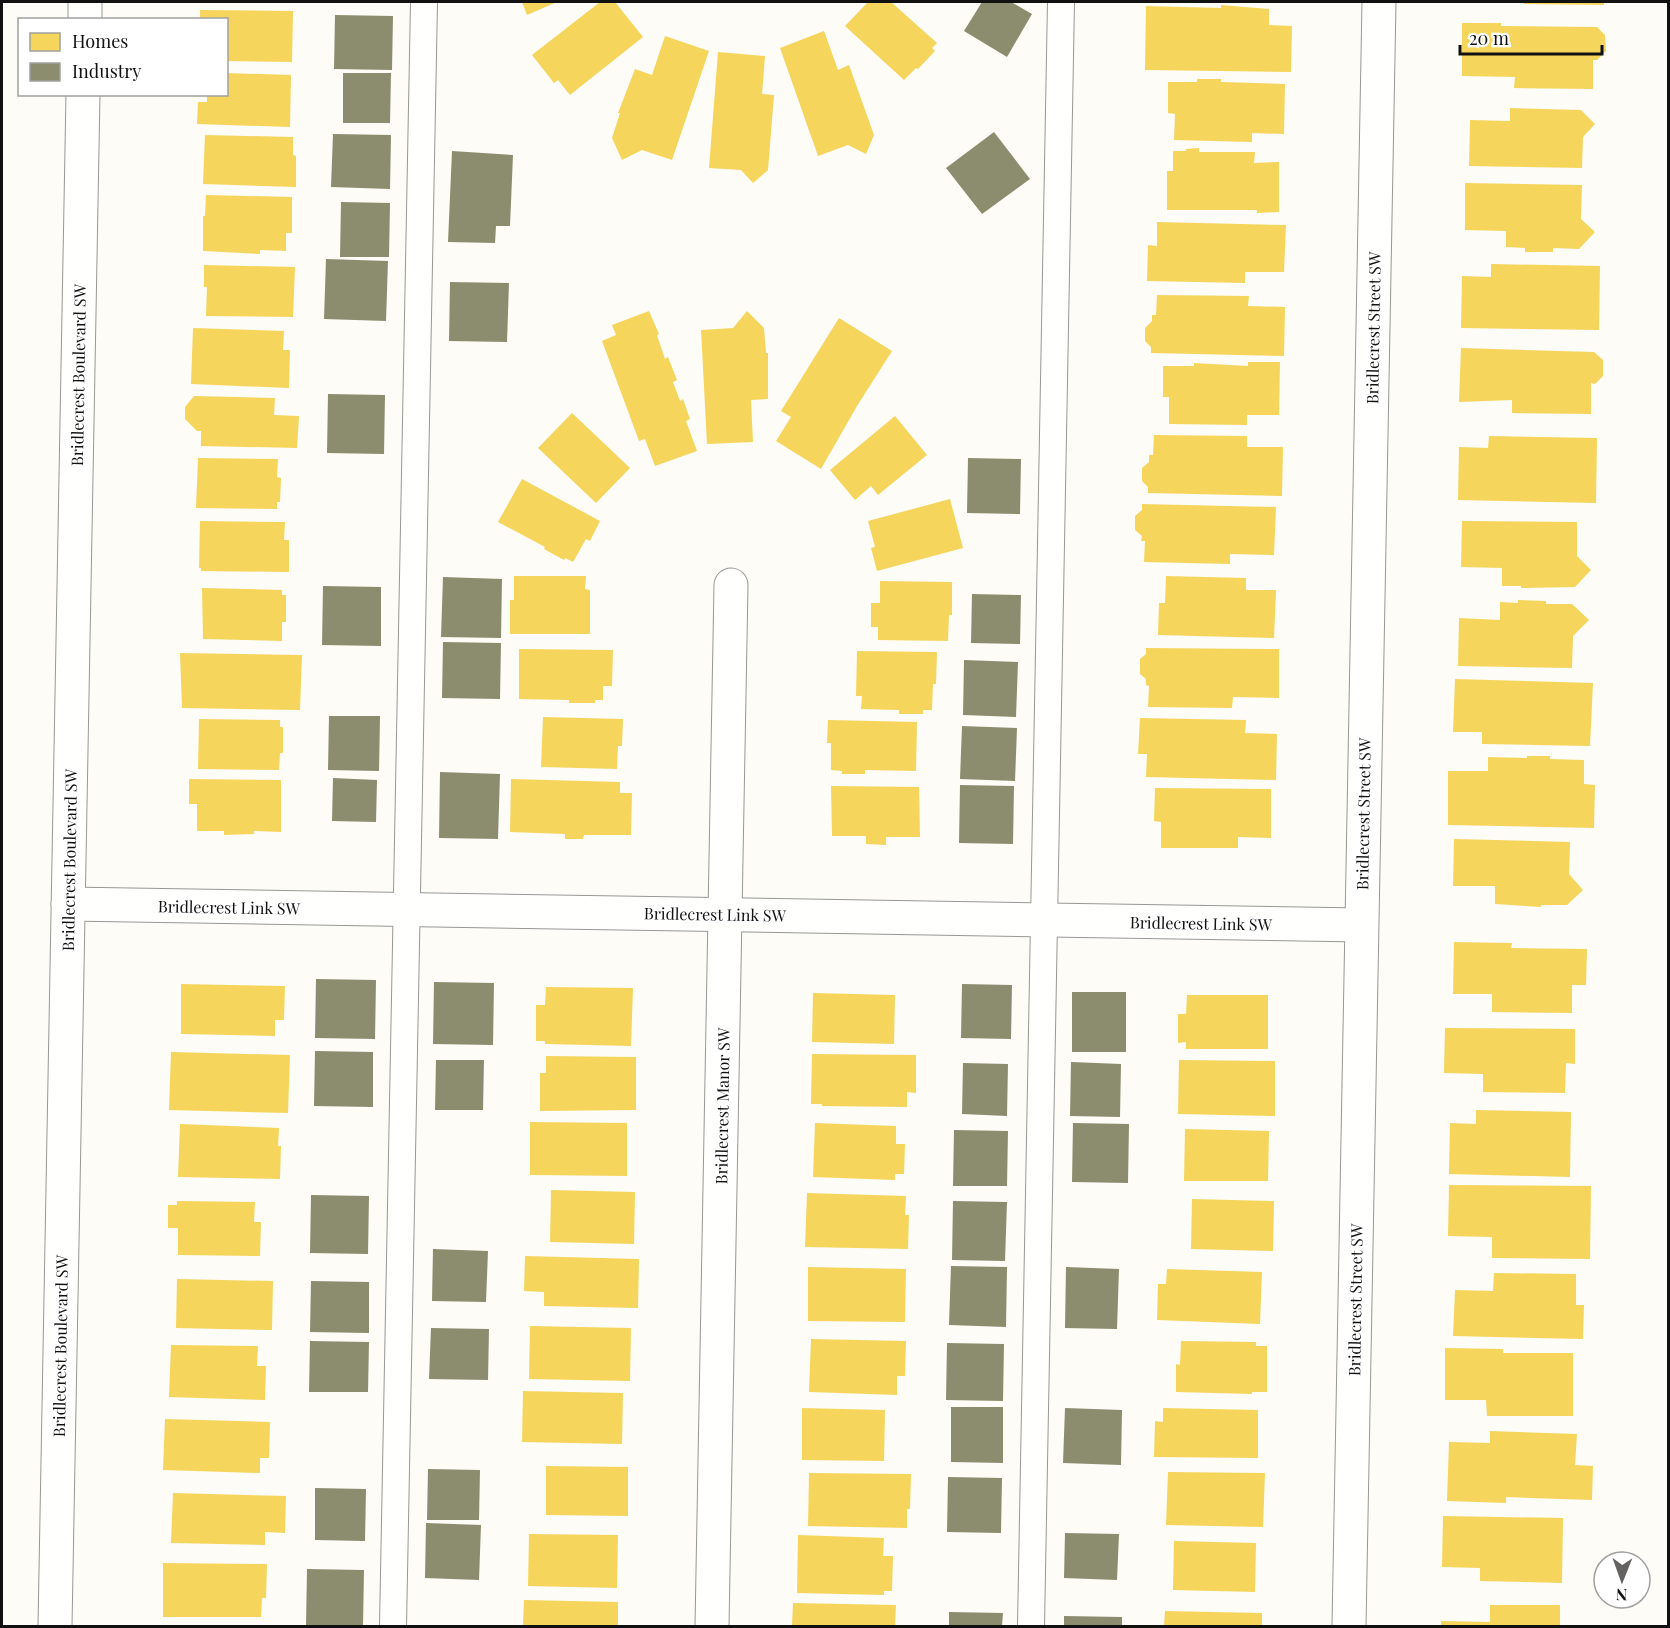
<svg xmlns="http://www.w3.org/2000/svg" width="1670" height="1628" font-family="'Playfair Display',serif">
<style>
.homes{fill:#f6d55c}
.industry{fill:#8c8c6e}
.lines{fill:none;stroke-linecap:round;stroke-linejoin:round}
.service-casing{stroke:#979795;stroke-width:28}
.minor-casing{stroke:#979795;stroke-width:35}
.service{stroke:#fffffe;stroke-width:26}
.minor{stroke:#fffffe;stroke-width:33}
.labels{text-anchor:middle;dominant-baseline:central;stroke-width:6;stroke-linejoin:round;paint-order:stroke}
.street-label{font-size:16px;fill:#111;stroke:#fff}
</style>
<rect width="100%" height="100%" fill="#fdfcf7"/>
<g class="homes">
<polygon points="522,2 557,2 527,15"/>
<polygon points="600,2 615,2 643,37 570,95 558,80 554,83 532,55"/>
<polygon points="868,2 891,2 937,43 932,48 935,51 918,69 916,68 904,80 845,26"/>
<polygon points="1524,2 1604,2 1604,5 1524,4"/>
<polygon points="1221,5 1269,9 1269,25 1292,26 1291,72 1145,70 1146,6 1221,8"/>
<polygon points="200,10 293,11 292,62 226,61 226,20 200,20"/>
<polygon points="1462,23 1501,23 1501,26 1597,27 1605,35 1606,51 1597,60 1593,60 1593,89 1514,88 1515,77 1462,76"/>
<polygon points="824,31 838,70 849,65 874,135 866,154 848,145 818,156 780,48"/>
<polygon points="665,36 709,51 672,160 642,150 622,160 612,138 620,113 618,113 635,69 652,75"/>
<polygon points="718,52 765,56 762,94 774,95 768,170 753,183 741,170 709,168"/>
<polygon points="226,73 291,75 290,127 197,124 198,102 207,102 207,94 226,94"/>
<polygon points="1197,79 1221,79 1221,82 1285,84 1284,134 1252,133 1252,142 1174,140 1175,114 1168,113 1168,82 1197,82"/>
<polygon points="1510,108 1581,110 1595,124 1583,137 1582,168 1469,166 1470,120 1510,121"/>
<polygon points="205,135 293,137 293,155 296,156 296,187 203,184"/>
<polygon points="1199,148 1199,152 1255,152 1254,163 1279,162 1279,212 1257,213 1257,210 1167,210 1167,171 1173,171 1173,151 1186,151 1186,149"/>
<polygon points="1465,183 1582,185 1581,219 1595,232 1579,249 1553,248 1553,252 1525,252 1525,248 1506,247 1506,231 1465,230"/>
<polygon points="206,195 292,197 292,233 286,233 286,251 260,250 260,254 203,251 203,216 205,216"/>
<polygon points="1157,222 1286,225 1284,272 1245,272 1245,283 1147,281 1148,245 1157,246"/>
<polygon points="1491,264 1600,266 1599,330 1461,328 1462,276 1491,277"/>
<polygon points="204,265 295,267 293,317 206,316 207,287 204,287"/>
<polygon points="1157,295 1249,296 1248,306 1285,307 1284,356 1151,353 1151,347 1145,341 1145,328 1152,321 1152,315 1156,315"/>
<polygon points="649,311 659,334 657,335 665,359 668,357 677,380 673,382 680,401 683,399 690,419 686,421 697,451 655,466 645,439 639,441 602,341 616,335 612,325"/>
<polygon points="747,311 764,328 766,353 768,353 768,399 751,400 753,442 707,444 701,330 733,328"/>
<polygon points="839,318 892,351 857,406 821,469 776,441 791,417 781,411"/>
<polygon points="193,328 284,331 283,350 290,350 289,388 191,384"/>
<polygon points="1461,348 1594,352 1603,360 1603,376 1595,384 1591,383 1591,414 1512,413 1512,400 1459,402"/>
<polygon points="1248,362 1280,362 1279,415 1247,415 1247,425 1169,424 1169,397 1163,397 1163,366 1194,366 1194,363 1248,366"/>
<polygon points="194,396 275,398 274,415 299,416 297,448 201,446 201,431 197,431 185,419 185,407"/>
<polygon points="572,413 630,468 596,503 538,448"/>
<polygon points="895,416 927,455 878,495 871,486 855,500 830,470"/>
<polygon points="1154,435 1247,436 1247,447 1283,447 1282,496 1148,493 1148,487 1142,481 1142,468 1149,462 1149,455 1153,455"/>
<polygon points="1489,436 1597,438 1596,503 1458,500 1459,447 1488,448"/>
<polygon points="198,458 278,459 277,477 281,478 280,502 277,502 277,509 196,508"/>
<polygon points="522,479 600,521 590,541 586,539 573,562 565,558 564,560 544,549 545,547 498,522"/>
<polygon points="950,499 963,548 877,571 871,548 875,547 868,521"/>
<polygon points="1142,504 1276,507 1274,555 1230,554 1230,564 1144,562 1145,541 1141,541 1142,536 1135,530 1135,516 1142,510"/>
<polygon points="200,521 285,522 284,540 289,540 289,572 201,571 201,568 199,568"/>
<polygon points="1462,521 1577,522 1577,556 1591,570 1575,587 1521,588 1521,586 1502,586 1502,568 1461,567"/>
<polygon points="514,576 586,576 585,589 590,590 590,634 510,634 510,600 514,600"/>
<polygon points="1166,576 1246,578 1246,590 1276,590 1274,638 1158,635 1159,603 1165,603"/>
<polygon points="880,581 952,582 952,615 949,615 948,641 878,640 878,627 871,627 871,603 880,603"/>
<polygon points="202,588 282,590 282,595 286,595 286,622 282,622 282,641 203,639"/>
<polygon points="1518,600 1546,601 1546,604 1572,604 1589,620 1573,636 1572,668 1458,666 1459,618 1500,620 1500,602 1518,603"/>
<polygon points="1146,648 1279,649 1279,698 1233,697 1232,708 1148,707 1149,686 1146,685 1146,679 1140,674 1140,659 1146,654"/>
<polygon points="519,649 613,650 612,686 603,686 603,700 595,700 595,703 569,703 569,700 519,699"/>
<polygon points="857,651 937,652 936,684 933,684 932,710 923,710 923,714 899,714 899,710 861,709 862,696 856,696"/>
<polygon points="180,653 302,655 300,710 182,708"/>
<polygon points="1455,679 1593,683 1590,746 1482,744 1482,732 1453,732"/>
<polygon points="543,717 623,719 622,746 618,746 617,769 541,767"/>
<polygon points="1140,718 1246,720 1245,733 1277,734 1276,780 1146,777 1147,754 1138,754"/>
<polygon points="199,719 280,720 280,727 283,727 283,753 280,753 279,770 198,769"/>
<polygon points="828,720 917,722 916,771 865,770 865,774 842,774 842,771 831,770 831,743 827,743"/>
<polygon points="1527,756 1550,756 1550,759 1584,760 1584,784 1595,785 1594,828 1448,825 1448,771 1488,771 1488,757 1527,758"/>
<polygon points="189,779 281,780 281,832 254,831 254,834 224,835 224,831 197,831 197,804 189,804"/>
<polygon points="511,779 620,782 620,793 632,793 631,835 584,835 583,839 565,839 565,834 510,832"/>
<polygon points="831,786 919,787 920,837 886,837 886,845 866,844 866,836 832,836"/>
<polygon points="1155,788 1271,789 1271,838 1238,837 1238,848 1161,848 1161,822 1154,821"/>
<polygon points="1454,839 1570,842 1569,874 1583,890 1567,905 1541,905 1541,907 1495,904 1495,886 1453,886"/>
<polygon points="1454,942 1512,943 1511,948 1587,949 1586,985 1572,985 1572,1013 1492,1012 1492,994 1453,994"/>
<polygon points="181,984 285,986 284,1020 275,1020 275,1036 181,1034"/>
<polygon points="546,987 633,988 631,1046 545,1044 545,1041 536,1041 536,1005 545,1005"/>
<polygon points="813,993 895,995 894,1044 812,1042"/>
<polygon points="1187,995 1268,995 1268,1049 1186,1049 1186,1042 1178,1043 1178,1014 1186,1014"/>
<polygon points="1445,1028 1575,1029 1575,1064 1566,1063 1565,1093 1483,1092 1483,1074 1444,1073"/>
<polygon points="171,1052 290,1055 288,1113 169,1110"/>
<polygon points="812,1054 916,1055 916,1093 907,1092 907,1107 822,1106 822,1104 811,1104"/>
<polygon points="546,1056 636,1057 636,1110 540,1111 540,1073 546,1073"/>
<polygon points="1179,1060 1275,1061 1275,1116 1178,1114"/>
<polygon points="1476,1110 1571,1112 1570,1177 1449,1174 1450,1123 1476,1124"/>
<polygon points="530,1122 627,1123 627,1176 530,1175"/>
<polygon points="815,1123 896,1126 896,1144 905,1144 904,1174 895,1174 895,1180 813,1177"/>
<polygon points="180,1124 279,1128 278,1146 281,1146 280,1179 178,1177"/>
<polygon points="1185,1129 1269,1131 1268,1181 1184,1181"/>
<polygon points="1449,1185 1591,1186 1590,1259 1492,1258 1492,1237 1448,1236"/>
<polygon points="551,1190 635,1192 634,1244 550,1242"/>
<polygon points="807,1193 906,1196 905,1215 909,1215 908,1249 805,1247"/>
<polygon points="1192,1199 1274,1201 1273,1251 1191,1249"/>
<polygon points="177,1201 255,1202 254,1222 261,1222 260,1256 178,1255 178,1228 168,1228 168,1205 177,1205"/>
<polygon points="525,1256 639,1259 638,1308 544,1306 544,1292 524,1291"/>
<polygon points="808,1267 906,1269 905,1322 808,1321"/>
<polygon points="1167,1269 1262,1272 1260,1324 1157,1320 1158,1284 1166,1284"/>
<polygon points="1494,1273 1576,1274 1576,1305 1584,1305 1583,1339 1453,1336 1455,1290 1493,1291"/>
<polygon points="177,1279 273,1281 272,1330 176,1328"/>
<polygon points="530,1326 631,1328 630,1381 529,1379"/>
<polygon points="811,1339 906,1341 905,1376 897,1376 897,1395 809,1392"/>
<polygon points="1181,1341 1256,1342 1256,1346 1267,1346 1267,1392 1252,1392 1252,1394 1176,1392 1176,1364 1180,1365"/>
<polygon points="171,1345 258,1346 257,1366 266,1366 265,1400 169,1397"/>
<polygon points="1445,1348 1503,1349 1503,1353 1573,1353 1573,1416 1487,1416 1486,1400 1445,1400"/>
<polygon points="523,1391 623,1393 622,1444 522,1442"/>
<polygon points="802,1408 885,1410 884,1461 802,1460"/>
<polygon points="1163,1408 1258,1410 1258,1458 1154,1457 1155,1421 1163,1422"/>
<polygon points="165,1419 270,1422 269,1458 260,1458 260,1473 163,1470"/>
<polygon points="1490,1431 1577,1434 1575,1465 1593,1466 1592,1500 1506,1497 1506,1503 1447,1501 1449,1442 1490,1443"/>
<polygon points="546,1466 628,1467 628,1516 546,1515"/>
<polygon points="1168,1472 1265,1473 1263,1527 1166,1525"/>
<polygon points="809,1473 911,1474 910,1509 907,1509 907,1528 808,1526"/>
<polygon points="173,1493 286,1496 285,1533 265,1532 265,1545 171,1543"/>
<polygon points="1443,1516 1563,1518 1562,1583 1480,1581 1480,1568 1442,1567"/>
<polygon points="529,1534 618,1535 617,1588 528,1586"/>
<polygon points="798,1535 884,1538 883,1556 893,1556 892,1591 884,1591 884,1595 797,1593"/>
<polygon points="1174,1541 1256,1543 1255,1592 1173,1590"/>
<polygon points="163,1563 267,1564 266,1598 262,1598 261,1617 163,1617"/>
<polygon points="524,1600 618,1602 618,1626 523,1626"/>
<polygon points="793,1603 896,1605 895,1626 792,1626"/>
<polygon points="1490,1605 1560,1605 1560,1626 1441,1626 1441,1621 1490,1622"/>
<polygon points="1165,1611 1262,1613 1262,1626 1164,1626"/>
</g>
<g class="industry">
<polygon points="982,2 1011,2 1032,14 1007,57 964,31"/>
<polygon points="335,15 393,16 392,70 334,69"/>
<polygon points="343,73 391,73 390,123 343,123"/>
<polygon points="994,132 1030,179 982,214 946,168"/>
<polygon points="333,134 391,135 390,189 331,187"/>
<polygon points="452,151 513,155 510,226 496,226 495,243 448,242"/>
<polygon points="341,202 390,203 389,257 340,257"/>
<polygon points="326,259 388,261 386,321 324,319"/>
<polygon points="450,282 509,283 507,342 449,341"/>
<polygon points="328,394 385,395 384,454 327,453"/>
<polygon points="968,458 1021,459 1020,514 967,513"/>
<polygon points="443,577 502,579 501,638 441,637"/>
<polygon points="323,586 381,587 381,646 322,645"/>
<polygon points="972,594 1021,595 1020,644 971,643"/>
<polygon points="443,642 501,643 500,699 442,698"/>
<polygon points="964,660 1018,662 1016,717 963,715"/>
<polygon points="329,716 380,716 379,771 328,770"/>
<polygon points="962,726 1017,728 1015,781 960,779"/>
<polygon points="440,772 500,774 498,839 439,838"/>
<polygon points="333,778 377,780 376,822 332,821"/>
<polygon points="960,785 1014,786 1013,844 959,843"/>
<polygon points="316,979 376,980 375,1039 315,1038"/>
<polygon points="434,982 494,983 493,1045 433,1044"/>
<polygon points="962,984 1012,985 1011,1039 961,1038"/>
<rect x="1072" y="992" width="54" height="60"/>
<polygon points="315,1051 373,1052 373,1107 314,1106"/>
<polygon points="436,1060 484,1060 483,1110 435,1110"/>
<polygon points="1071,1062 1121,1064 1120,1117 1070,1116"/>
<polygon points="963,1063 1008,1064 1007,1116 962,1114"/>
<polygon points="1073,1123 1129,1124 1128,1183 1072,1182"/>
<polygon points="954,1130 1008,1131 1007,1186 953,1186"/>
<polygon points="311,1195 369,1196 368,1254 310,1253"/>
<polygon points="953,1201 1007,1202 1005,1261 952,1260"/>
<polygon points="433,1249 488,1251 486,1302 432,1301"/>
<polygon points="951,1266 1007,1267 1006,1327 949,1325"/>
<polygon points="1066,1267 1119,1269 1117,1329 1065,1328"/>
<polygon points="311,1281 369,1282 369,1333 310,1332"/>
<polygon points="431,1328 489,1329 488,1380 429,1379"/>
<polygon points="310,1341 369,1342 368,1392 309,1392"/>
<polygon points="947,1343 1004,1344 1003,1401 946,1400"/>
<polygon points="951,1407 1003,1407 1003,1463 951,1462"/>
<polygon points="1065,1408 1122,1410 1121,1465 1063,1463"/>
<polygon points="428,1469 480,1470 479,1520 427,1520"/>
<polygon points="948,1477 1002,1478 1001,1533 947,1532"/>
<polygon points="315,1488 366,1489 365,1541 315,1540"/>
<polygon points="426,1523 481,1525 479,1580 425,1578"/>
<polygon points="1065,1533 1119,1534 1117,1580 1064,1578"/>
<polygon points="307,1569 364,1570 363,1626 306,1626"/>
<polygon points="949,1612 1003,1613 1002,1626 949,1626"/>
<polygon points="1064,1616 1122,1617 1122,1626 1064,1626"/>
</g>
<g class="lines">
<defs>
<g id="service">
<polyline points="393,1626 424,2"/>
<polyline points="1031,1626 1061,2"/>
</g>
<g id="minor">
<polyline points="85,20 85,2"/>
<polyline points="68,904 1361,925"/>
<polyline points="55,1626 83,94"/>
<polyline points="712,1626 731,585"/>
<polyline points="1349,1626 1379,2"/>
</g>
</defs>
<use href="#service" class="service-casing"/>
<use href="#minor" class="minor-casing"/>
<use href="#service" class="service"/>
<use href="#minor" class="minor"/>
</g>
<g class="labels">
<g class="street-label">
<text transform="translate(1373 328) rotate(-89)">Bridlecrest Street SW</text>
<text transform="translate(78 375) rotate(-89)">Bridlecrest Boulevard SW</text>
<text transform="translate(1363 814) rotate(-89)">Bridlecrest Street SW</text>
<text transform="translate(69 860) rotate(-89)">Bridlecrest Boulevard SW</text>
<text transform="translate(229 907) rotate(1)">Bridlecrest Link SW</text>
<text transform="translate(715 914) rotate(1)">Bridlecrest Link SW</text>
<text transform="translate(1201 923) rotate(1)">Bridlecrest Link SW</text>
<text transform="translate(722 1106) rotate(-89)">Bridlecrest Manor SW</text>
<text transform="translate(1355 1300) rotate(-89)">Bridlecrest Street SW</text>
<text transform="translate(60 1346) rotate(-89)">Bridlecrest Boulevard SW</text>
</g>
</g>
<rect width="1670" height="1628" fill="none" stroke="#111111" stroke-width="6"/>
<rect x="18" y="18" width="210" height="78" fill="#ffffff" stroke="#a0a0a0" stroke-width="1.5"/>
<rect x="30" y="33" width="30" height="18" fill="#f6d55c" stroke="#a0a0a0" stroke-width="1.5"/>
<text x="72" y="48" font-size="18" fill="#111111">Homes</text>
<rect x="30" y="63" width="30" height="18" fill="#8c8c6e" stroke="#a0a0a0" stroke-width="1.5"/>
<text x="72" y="78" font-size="18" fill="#111111">Industry</text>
<g transform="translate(1622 1580) rotate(181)"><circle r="28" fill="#ffffff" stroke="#a0a0a0" stroke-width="1.5"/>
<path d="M0-4.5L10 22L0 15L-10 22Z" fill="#646362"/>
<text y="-9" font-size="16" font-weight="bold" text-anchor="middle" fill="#111111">N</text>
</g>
<path d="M1460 45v9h142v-9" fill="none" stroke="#111111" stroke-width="3"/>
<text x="1469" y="45" font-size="18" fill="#111111" stroke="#ffffff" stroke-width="4.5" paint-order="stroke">20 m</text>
</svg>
